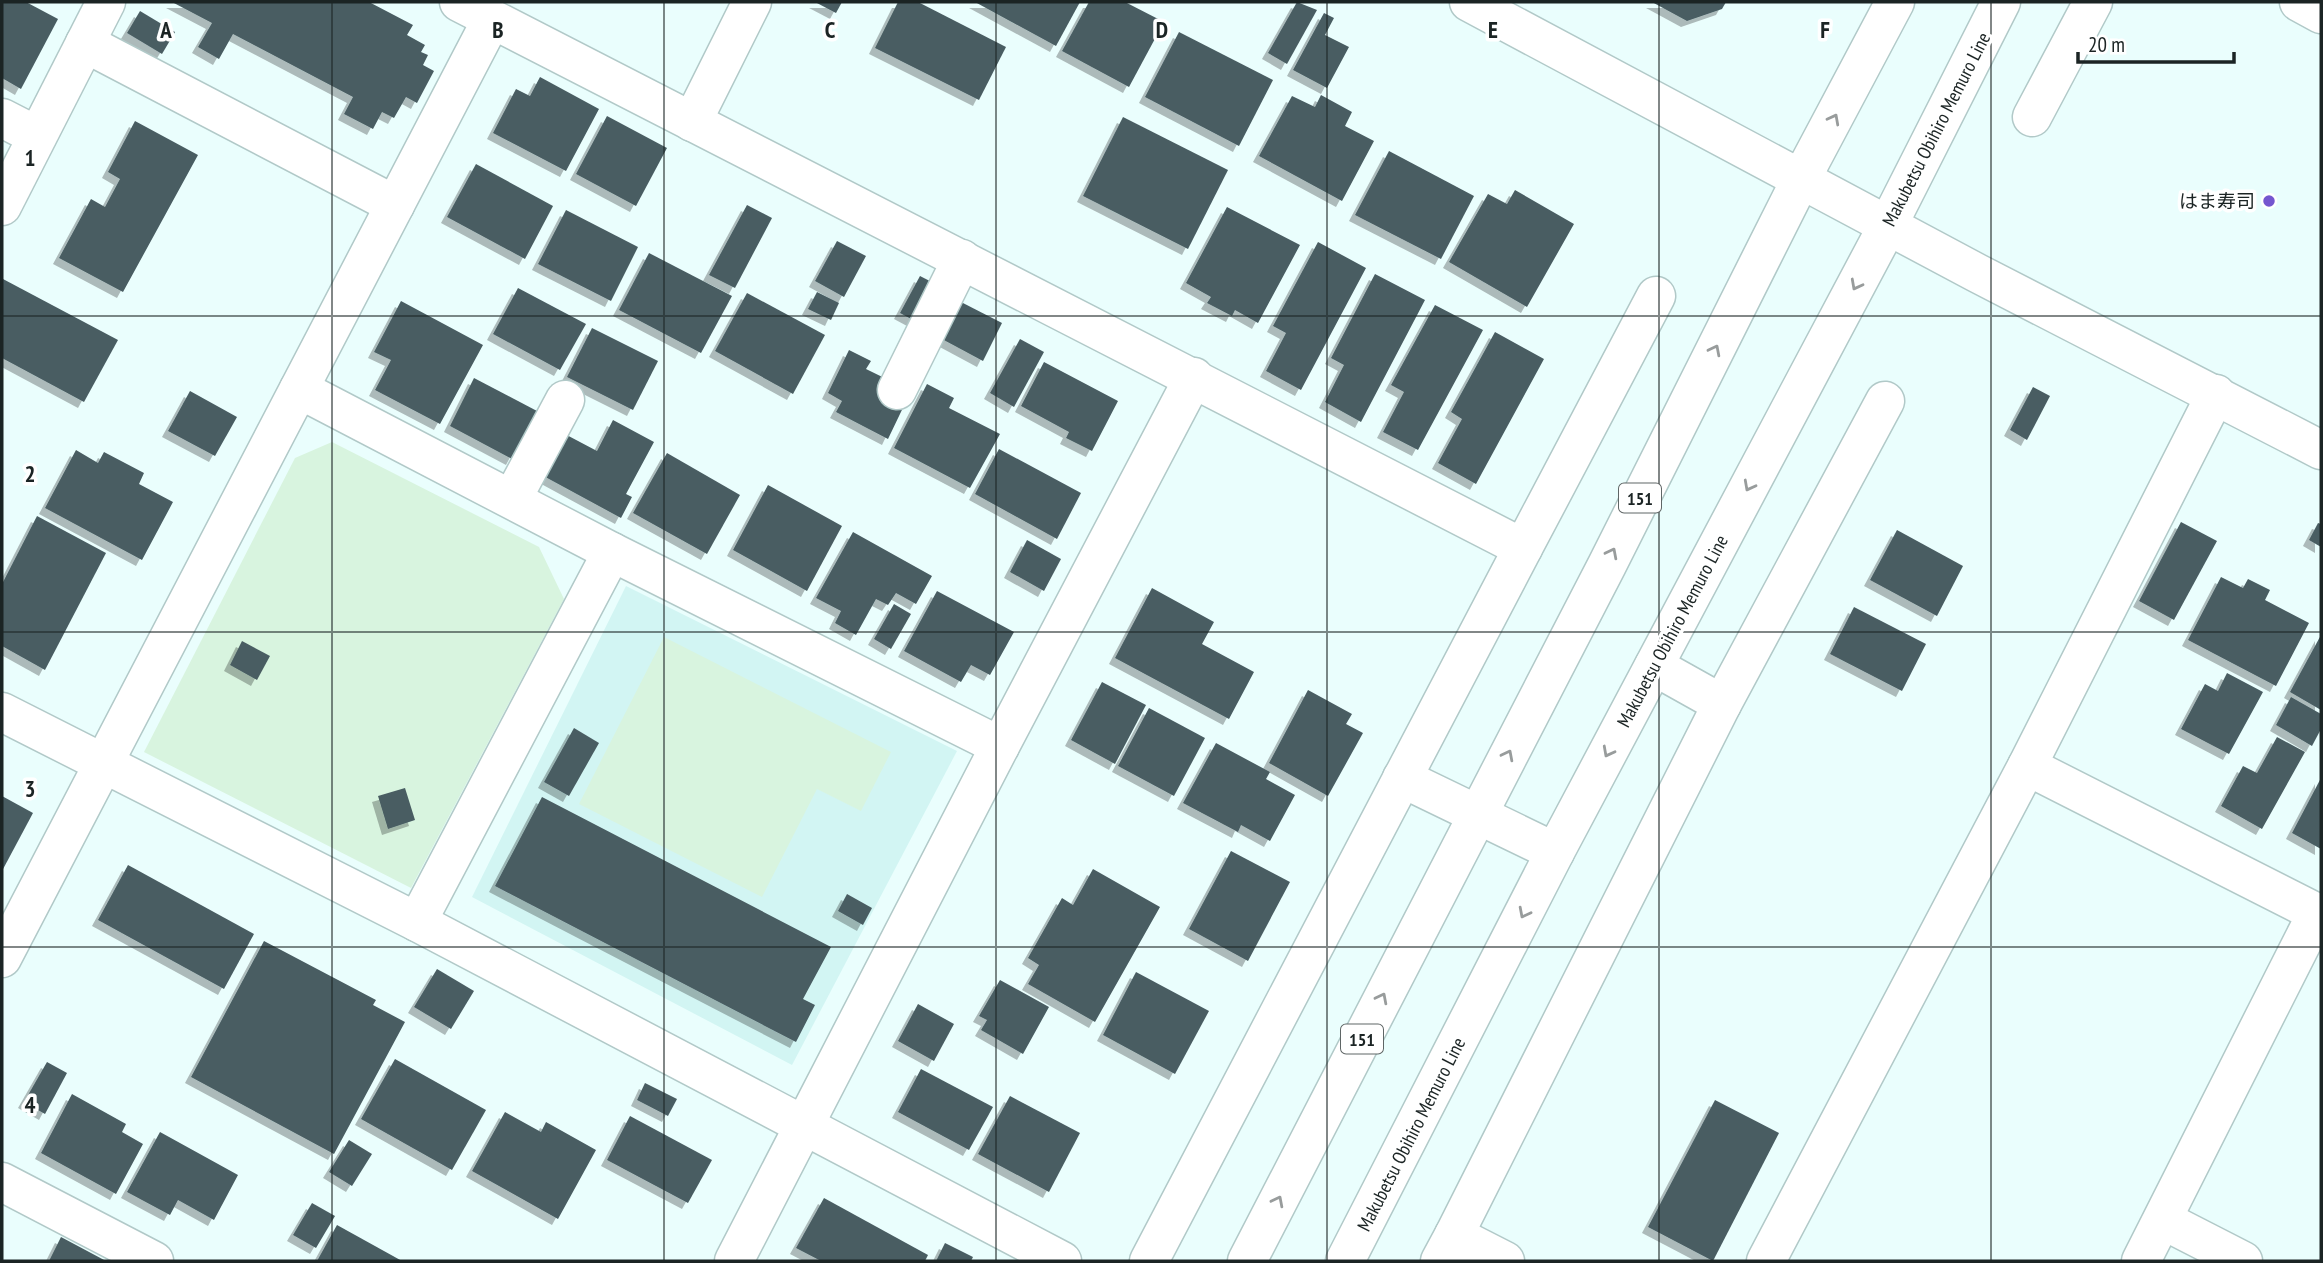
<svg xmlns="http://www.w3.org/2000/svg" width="2323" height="1263" font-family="'PT Sans Narrow','Noto Sans JP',sans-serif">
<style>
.built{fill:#d2f5f3}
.green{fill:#d8f4df}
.building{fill:#495d62;filter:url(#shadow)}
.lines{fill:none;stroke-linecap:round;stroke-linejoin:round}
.minor-casing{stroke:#b1c9c8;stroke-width:41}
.major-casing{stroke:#b1c9c8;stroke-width:41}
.minor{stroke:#fff;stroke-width:38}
.major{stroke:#fff;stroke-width:38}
.oneway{stroke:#989c9c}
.grid{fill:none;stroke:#1b2424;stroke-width:2;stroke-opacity:0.55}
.poi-dot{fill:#7556cf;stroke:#fff;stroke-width:2.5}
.labels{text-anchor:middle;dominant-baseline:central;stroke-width:7;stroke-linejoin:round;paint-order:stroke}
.shield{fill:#fff;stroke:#5f6666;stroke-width:2}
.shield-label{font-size:18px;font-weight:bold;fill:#1b2424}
.street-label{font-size:19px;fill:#1b2424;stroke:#fff}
.poi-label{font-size:19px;fill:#1b2424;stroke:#fff;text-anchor:end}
.grid-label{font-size:23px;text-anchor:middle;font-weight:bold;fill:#1b2424;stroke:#fff;stroke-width:7;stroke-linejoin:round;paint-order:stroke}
</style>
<defs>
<filter id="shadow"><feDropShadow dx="-6" dy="6" stdDeviation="0" flood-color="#0004"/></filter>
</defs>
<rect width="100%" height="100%" fill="#eafefd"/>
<polygon class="built" points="626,586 957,751 792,1065 472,897"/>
<g class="green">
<polygon points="332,442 539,547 564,599 411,888 144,752 295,458"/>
<polygon points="664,637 891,752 861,811 817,789 762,897 579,804"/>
</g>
<g class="building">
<polygon points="2,2 26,2 58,19 21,89 2,78"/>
<polygon points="172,2 369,2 413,25 407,35 425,45 421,52 428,55 423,65 434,71 417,103 406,97 394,118 382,112 373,129 344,114 353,97 233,34 219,59 198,47 212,23"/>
<polygon points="815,2 842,2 836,13"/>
<polygon points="898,2 918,2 1006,47 979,100 875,48"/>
<polygon points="975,2 1080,2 1056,46"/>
<polygon points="1089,2 1125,2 1164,22 1129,87 1062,51"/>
<polygon points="1297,2 1317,10 1287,64 1268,53"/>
<polygon points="1652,2 1726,2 1722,9 1687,21"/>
<polygon points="140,11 175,32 162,54 127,33"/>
<polygon points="1324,13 1334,18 1325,35 1349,47 1327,88 1293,70"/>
<polygon points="1179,32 1273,80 1239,146 1145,97"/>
<polygon points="540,77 599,109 566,171 493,133 516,89 530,96"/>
<polygon points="1321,95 1352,112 1345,126 1374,141 1342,201 1259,156 1292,96 1315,107"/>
<polygon points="607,116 667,148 636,206 576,174"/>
<polygon points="1123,117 1228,170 1188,249 1083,196"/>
<polygon points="135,121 198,155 123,292 59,258 91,199 105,207 120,179 108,172"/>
<polygon points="1389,151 1474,196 1441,259 1355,215"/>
<polygon points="476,164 553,206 525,259 447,217"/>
<polygon points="1515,190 1574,224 1527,307 1449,262 1488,194 1507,204"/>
<polygon points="747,205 772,218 735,288 709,275"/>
<polygon points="1227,207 1300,245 1258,323 1235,310 1232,316 1207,303 1211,297 1186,283"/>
<polygon points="566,210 638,247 611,301 538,264"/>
<polygon points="837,241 866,256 844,297 815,281"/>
<polygon points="1318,242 1366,268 1301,390 1266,371 1286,333 1273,326"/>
<polygon points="649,253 732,296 701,353 619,310"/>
<polygon points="1375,274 1425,300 1361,422 1325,402 1344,365 1331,358"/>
<polygon points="920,276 959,296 939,334 900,313"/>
<polygon points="3,279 118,340 84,402 2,358"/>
<polygon points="518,288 586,324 560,370 493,334"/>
<polygon points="817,292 839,303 831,320 808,309"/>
<polygon points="747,293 825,335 793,394 715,351"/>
<polygon points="401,301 483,345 440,424 375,390 391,360 374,352"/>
<polygon points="961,302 1002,323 983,361 942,339"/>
<polygon points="1435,305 1483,330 1418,450 1383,432 1404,392 1391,385"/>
<polygon points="592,328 658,361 633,410 567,377"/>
<polygon points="1495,332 1544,359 1476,484 1438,463 1462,419 1451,412"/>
<polygon points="1020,339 1044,352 1014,407 990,393"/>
<polygon points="849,350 871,361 866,369 911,391 888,439 836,412 842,401 828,393"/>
<polygon points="1044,362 1118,401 1092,451 1066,438 1069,432 1021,406"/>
<polygon points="474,378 537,411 512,459 450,426"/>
<polygon points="927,384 954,398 949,408 1000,434 970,488 894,448"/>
<polygon points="2033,387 2050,396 2027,440 2010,430"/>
<polygon points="190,391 237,417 215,456 168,431"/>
<polygon points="613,420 654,442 626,494 632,497 621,518 538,473 561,432 597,451"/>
<polygon points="999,449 1081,493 1057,539 975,494"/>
<polygon points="76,450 98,463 104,452 144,473 139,484 173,502 142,560 45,508"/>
<polygon points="667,453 740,495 707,554 633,513"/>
<polygon points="768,485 842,526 807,591 733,550"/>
<polygon points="37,516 106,553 45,670 2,646 2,584"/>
<polygon points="2181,522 2217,541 2174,620 2139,601"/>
<polygon points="2318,523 2321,524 2321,547 2309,540"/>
<polygon points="1897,530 1963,566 1937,616 1870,580"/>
<polygon points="853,532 932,576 916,604 896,593 888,605 876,599 856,635 835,623 841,611 816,598"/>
<polygon points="1027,540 1061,559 1044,591 1010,572"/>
<polygon points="2221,577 2243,588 2248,579 2270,590 2265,600 2309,623 2276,686 2188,640"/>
<polygon points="1152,588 1214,622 1202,644 1254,672 1229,719 1115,658"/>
<polygon points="937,591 1014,632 990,675 971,665 961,682 904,651"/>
<polygon points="894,604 911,614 891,649 874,639"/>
<polygon points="1854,607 1926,644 1902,691 1830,654"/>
<polygon points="2321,635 2321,710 2290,692"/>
<polygon points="242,641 270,656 257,680 230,665"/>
<polygon points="2227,673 2263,692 2229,754 2181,729 2205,684 2218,691"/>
<polygon points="1102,682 1146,705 1115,764 1071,740"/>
<polygon points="1308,690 1352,714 1346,724 1363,733 1328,796 1269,763"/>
<polygon points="2291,697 2321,714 2321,729 2312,746 2276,725"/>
<polygon points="1149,708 1205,738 1174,796 1118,766"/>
<polygon points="574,728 599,743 569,796 544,782"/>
<polygon points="2277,737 2305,752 2262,829 2221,806 2243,766 2257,773"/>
<polygon points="1216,743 1270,772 1266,779 1295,795 1270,841 1241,825 1238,832 1183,803"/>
<polygon points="2321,778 2321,849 2292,833"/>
<polygon points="405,788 415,820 388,829 378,796"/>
<polygon points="2,796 33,813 2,871"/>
<polygon points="542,797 831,947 803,999 815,1005 796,1042 495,886"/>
<polygon points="1231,851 1290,882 1248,961 1189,929"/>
<polygon points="128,865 254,934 224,989 98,920"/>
<polygon points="1093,869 1160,907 1095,1022 1028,984 1039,965 1028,958 1062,898 1073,905"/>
<polygon points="847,894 872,908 863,925 838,911"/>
<polygon points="264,941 376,1000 373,1005 405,1022 334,1154 191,1077"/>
<polygon points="437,969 474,991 451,1029 414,1007"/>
<polygon points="1136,972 1209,1011 1175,1074 1103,1035"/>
<polygon points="1000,980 1049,1007 1023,1054 981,1030 987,1020 979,1016"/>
<polygon points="918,1004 954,1024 934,1061 898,1041"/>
<polygon points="395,1059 486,1110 452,1170 361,1119"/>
<polygon points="47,1062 67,1073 45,1114 24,1102"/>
<polygon points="921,1069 993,1107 969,1150 898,1112"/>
<polygon points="645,1083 677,1099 668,1116 637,1100"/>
<polygon points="72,1094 126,1124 122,1132 143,1144 116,1194 41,1153"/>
<polygon points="1010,1096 1080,1133 1049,1192 978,1154"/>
<polygon points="1715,1100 1779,1133 1713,1261 1648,1227"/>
<polygon points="505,1112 541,1132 546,1122 596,1150 558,1219 472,1171"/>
<polygon points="630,1116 712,1160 688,1203 607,1160"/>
<polygon points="160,1132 238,1175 214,1220 178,1200 170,1215 127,1192"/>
<polygon points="349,1140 372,1154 352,1186 329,1172"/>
<polygon points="824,1198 928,1255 925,1261 821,1261 796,1248"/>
<polygon points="312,1203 335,1216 316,1248 293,1235"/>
<polygon points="337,1225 402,1261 317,1261"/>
<polygon points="61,1237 106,1261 49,1261"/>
<polygon points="945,1243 973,1257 971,1261 936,1261"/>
</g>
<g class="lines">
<defs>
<g id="minor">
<polyline points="459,2 1523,548 1149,1261"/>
<polyline points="1469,2 1977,273 2321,450"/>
<polyline points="2299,2 2321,14"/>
<polyline points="85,43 395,205"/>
<polyline points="2032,117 2093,2"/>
<polyline points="2,118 37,136"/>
<polyline points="692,122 752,2"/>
<polyline points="2,206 106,2"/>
<polyline points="299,389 612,552 1000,746"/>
<polyline points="897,390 962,259"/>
<polyline points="512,499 565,400"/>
<polyline points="1523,548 1656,296"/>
<polyline points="1722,704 1885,401"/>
<polyline points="2,712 417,922 1062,1261"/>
<polyline points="2027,766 2321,915"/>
<polyline points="1402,778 1555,852"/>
<polyline points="417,922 612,552"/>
<polyline points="2,958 492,19"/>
<polyline points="2,1182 154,1261"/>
<polyline points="2163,1220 2243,1261"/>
<polyline points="1454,1235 1722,704 1654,666"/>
<polyline points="734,1261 1000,746 1194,377"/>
<polyline points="1440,1261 1454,1235 1505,1261"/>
<polyline points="1766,1261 2027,766 2216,394"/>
<polyline points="2141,1261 2317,913"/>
</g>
<g id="major">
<polyline points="1247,1261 1607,565 1801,179 1895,2"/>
<polyline points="1345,1261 1555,852 1888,225 2001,2"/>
</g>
</defs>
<use href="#minor" class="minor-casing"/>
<use href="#major" class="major-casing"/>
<use href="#minor" class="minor"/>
<use href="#major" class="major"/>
</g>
<defs><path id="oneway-chevron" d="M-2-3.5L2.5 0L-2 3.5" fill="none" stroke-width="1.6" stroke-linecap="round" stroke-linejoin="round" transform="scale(1.75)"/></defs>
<g class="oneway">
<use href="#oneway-chevron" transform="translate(1834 119) rotate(-62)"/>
<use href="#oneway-chevron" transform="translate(1856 285) rotate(118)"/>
<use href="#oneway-chevron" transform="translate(1715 350) rotate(-63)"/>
<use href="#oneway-chevron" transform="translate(1749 486) rotate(118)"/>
<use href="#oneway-chevron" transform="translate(1612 553) rotate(-63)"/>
<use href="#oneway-chevron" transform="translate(1608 752) rotate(118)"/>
<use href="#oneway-chevron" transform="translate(1508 755) rotate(-63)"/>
<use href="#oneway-chevron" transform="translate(1524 913) rotate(117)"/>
<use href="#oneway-chevron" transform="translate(1382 998) rotate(-63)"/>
<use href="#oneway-chevron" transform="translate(1278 1201) rotate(-63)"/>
</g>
<path class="grid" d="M332 2V1261M664 2V1261M996 2V1261M1327 2V1261M1659 2V1261M1991 2V1261M2 316H2321M2 632H2321M2 947H2321"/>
<circle class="poi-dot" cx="2269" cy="201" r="7"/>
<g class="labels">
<g class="shield">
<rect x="1619" y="483.5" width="42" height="29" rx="5"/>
<rect x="1341" y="1024.5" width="42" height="29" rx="5"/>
</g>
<g class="shield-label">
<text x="1640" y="498">151</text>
<text x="1362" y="1039">151</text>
</g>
<g class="street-label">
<text transform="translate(1936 129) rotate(-63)">Makubetsu Obihiro Memuro Line</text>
<text transform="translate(1672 631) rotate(-62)">Makubetsu Obihiro Memuro Line</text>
<text transform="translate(1411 1134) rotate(-63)">Makubetsu Obihiro Memuro Line</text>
</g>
<g class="poi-label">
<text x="2255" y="201">はま寿司</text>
</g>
</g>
<g class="grid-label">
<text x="166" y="38">A</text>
<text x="498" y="38">B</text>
<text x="830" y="38">C</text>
<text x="1162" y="38">D</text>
<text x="1493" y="38">E</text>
<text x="1825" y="38">F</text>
<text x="30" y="166">1</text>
<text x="30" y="482">2</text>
<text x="30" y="797">3</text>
<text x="30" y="1113">4</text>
</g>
<rect width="2323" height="1263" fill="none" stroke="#1b2424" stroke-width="7"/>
<path d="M2078 52v10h156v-10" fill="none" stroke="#1b2424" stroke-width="3.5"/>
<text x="2088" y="52" font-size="21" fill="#1b2424" stroke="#ffffff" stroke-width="5" paint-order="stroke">20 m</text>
</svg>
